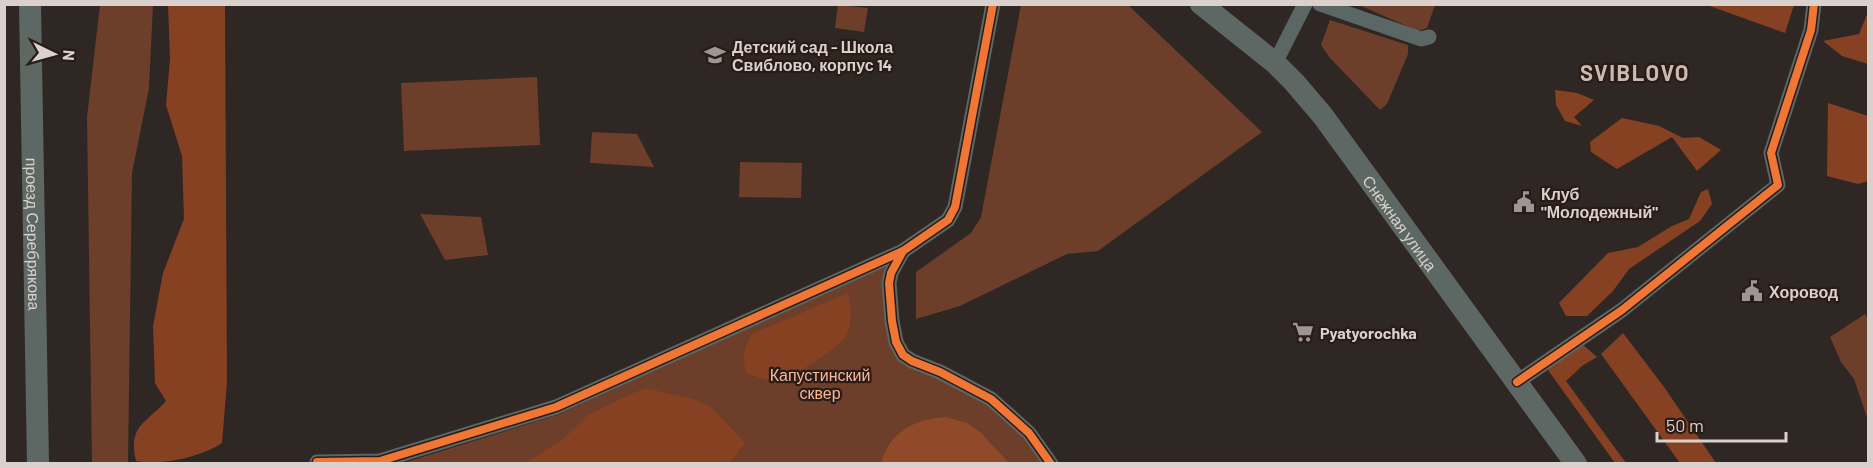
<svg xmlns="http://www.w3.org/2000/svg" width="1873" height="468" font-family="Barlow,sans-serif">
<style>
.green{fill:#6d3e29}
.forest{fill:#854121}
.water{fill:#904a29}
.lines{fill:none;stroke-linecap:round;stroke-linejoin:round}
.street{stroke:#5a6765;stroke-width:15}
.secondary{stroke:#5d6865;stroke-width:22}
.cycleway-casing{stroke:#291c16;stroke-width:11}
.cycleway{stroke:#f07635;stroke-width:8}
.labels{text-anchor:middle;dominant-baseline:central;stroke-width:4.5;stroke-linejoin:round;paint-order:stroke}
.poi-label{font-size:16px;font-weight:bold;fill:#dad1cd;stroke:#291c16;text-anchor:start}
.street-label{font-size:16px;fill:#dad1cd;stroke:#291c16}
.park-label{font-size:16px;fill:#f9b79a;stroke:#291c16}
.district-label{font-size:22px;font-weight:bold;letter-spacing:1.5px;fill:#ccbab2;stroke:#291c16}
</style>
<rect width="100%" height="100%" fill="#2f2724"/>
<g class="green">
<polygon points="100,5 153,5 149,88 132,173 128,463 92,463 87,117"/>
<polygon points="838,5 868,8 864,32 835,28"/>
<polygon points="1021,5 1128,5 1262,132 1098,251 1067,254 960,306 916,319 916,272 971,233 981,217"/>
<polygon points="1359,5 1435,5 1427,28 1418,31"/>
<polygon points="1330,20 1408,45 1408,54 1387,104 1380,110 1330,58 1321,45"/>
<polygon points="537,77 540,145 404,151 401,83"/>
<polygon points="592,132 637,134 654,167 590,163"/>
<polygon points="740,162 802,163 801,198 739,197"/>
<polygon points="420,214 481,217 488,255 445,260"/>
<polygon points="885,265 885,286 892,343 997,409 1034,448 1046,464 400,464 557,415"/>
<polygon points="1865,314 1868,319 1868,420 1854,379 1841,362 1830,337"/>
</g>
<g class="forest">
<polygon points="1793,4 1794,5 1785,33 1707,5"/>
<path d="M168 5H225L227 382 222 443C202 457 160 466 136 461 128 426 145 424 166 401L155 383 153 326 163 273 184 219 182 156 166 105 170 59Z"/>
<polygon points="1868,12 1868,64 1842,56 1823,41 1859,34"/>
<polygon points="1555,90 1577,93 1594,100 1574,117 1582,126 1565,121 1556,105"/>
<polygon points="1828,103 1868,116 1868,181 1858,184 1827,176"/>
<polygon points="1622,118 1659,126 1683,138 1699,137 1721,150 1697,171 1672,137 1617,169 1591,152 1590,142"/>
<polygon points="1708,189 1712,204 1700,221 1629,269 1613,291 1587,316 1566,316 1559,303 1608,253 1638,247 1672,226 1689,219 1701,192"/>
<path d="M848 293C851 308 853 319 847 334 843 345 791 380 778 380 767 381 757 377 746 373 742 358 744 347 752 334Z"/>
<polygon points="1623,333 1664,387 1716,463 1680,463 1601,354"/>
<polygon points="1581,343 1597,357 1582,366 1566,381 1626,463 1615,463 1548,370"/>
<polygon points="645,388 694,399 711,407 745,443 730,463 525,463 562,440 588,415 622,398"/>
</g>
<path class="water" d="M946 417 967 423 981 433 1009 463H881C890 431 915 419 946 417Z"/>
<g class="lines">
<g class="street">
<polyline points="1320,4 1421,39 1429,37"/>
<polyline points="1275,63 1305,4"/>
<polyline points="903,251 891,273 889,283 892,321 896,342 903,355 912,361 940,372 991,399 1029,433 1051,464"/>
<polyline points="1517,382 1622,310 1778,185 1771,153 1811,30 1814,4"/>
<polyline points="317,462 380,461 556,407 903,251 948,220 955,207 993,4"/>
</g>
<g class="secondary">
<path id="s1" d="M30 4 38 464"/>
<path id="s2" d="M1201 4 1275 63 1294 82 1323 116 1576 464"/>
</g>
<defs>
<g id="cycleway">
<polyline points="903,251 891,273 889,283 892,321 896,342 903,355 912,361 940,372 991,399 1029,433 1051,464"/>
<polyline points="1517,382 1622,310 1778,185 1771,153 1811,30 1814,4"/>
<polyline points="317,462 380,461 556,407 903,251 948,220 955,207 993,4"/>
</g>
</defs>
<use href="#cycleway" class="cycleway-casing"/>
<use href="#cycleway" class="cycleway"/>
</g>
<defs>
<symbol id="school-bare" viewBox="-9 -9 18 18"><path d="M0-5L7-2L0 1L-7-2ZM-4 1L0 2.5L4 1V4Q0 6-4 4Z" fill="#9e9692" stroke="#291c16" stroke-width="2.5" paint-order="stroke"/></symbol>
<symbol id="civic-bare" viewBox="-9 -9 18 18"><path d="M-.6-6.5H3V-4.5H.6V-3L4-1V1h2V6H-6V1h2V-1L-.6-3ZM-1.2 2.5V6h2.4V2.5Z" fill="#9e9692" stroke="#291c16" stroke-width="2.5" paint-order="stroke"/></symbol>
<symbol id="supermarket-bare" viewBox="-9 -9 18 18"><path d="M-6-5.5h2.5l.6 2H6L4.5 2H-2.5L-4.4-4H-6ZM-1.5 3.2a1.3 1.3 0 1 0 .1 0ZM3 3.2a1.3 1.3 0 1 0 .1 0Z" fill="#9e9692" stroke="#291c16" stroke-width="2.5" paint-order="stroke"/></symbol>
</defs>
<g fill-rule="evenodd">
<use href="#school-bare" x="700" y="40" width="30" height="30"/>
<use href="#civic-bare" x="1509" y="187" width="30" height="30"/>
<use href="#civic-bare" x="1737" y="276" width="30" height="30"/>
<use href="#supermarket-bare" x="1288" y="317" width="30" height="30"/>
</g>
<g class="labels">
<g class="poi-label">
<text x="732" y="46">Детский сад - Школа<tspan x="732" dy="18">Свиблово, корпус 14</tspan></text>
<text x="1541" y="193">Клуб<tspan x="1541" dy="18">"Молодежный"</tspan></text>
<text x="1769" y="291">Хоровод</text>
<text x="1320" y="332">Pyatyorochka</text>
</g>
<g class="street-label">
<text stroke="none"><textPath href="#s2" startOffset="298">Снежная улица</textPath></text>
<text stroke="none"><textPath href="#s1" startOffset="230">проезд Серебрякова</textPath></text>
</g>
<g class="park-label">
<text x="820" y="374">Капустинский<tspan x="820" dy="18">сквер</tspan></text>
</g>
<g class="district-label">
<text x="1635" y="72">SVIBLOVO</text>
</g>
</g>
<rect width="1873" height="468" fill="none" stroke="#dad1cd" stroke-width="12"/>
<g transform="translate(54 54) rotate(95)" stroke="#291c16" stroke-width="4.5" paint-order="stroke">
<path d="M0-4.5L10 22L0 15L-10 22Z" fill="#dad1cd"/>
<text y="-9" font-size="16" font-weight="bold" text-anchor="middle" fill="#dad1cd">N</text>
</g>
<path d="M1657 432v9h129v-9" fill="none" stroke="#dad1cd" stroke-width="3"/>
<text x="1666" y="432" font-size="18" fill="#dad1cd" stroke="#291c16" stroke-width="4.5" paint-order="stroke">50 m</text>
</svg>
